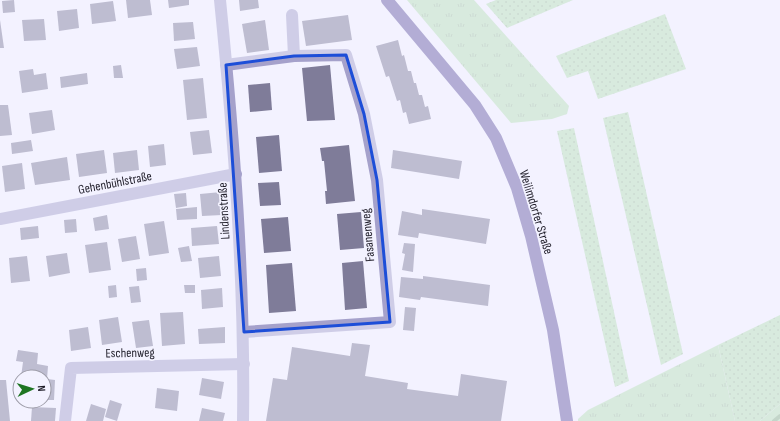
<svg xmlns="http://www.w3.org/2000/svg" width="780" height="421" font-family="'Sofia Sans Condensed',sans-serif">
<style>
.grass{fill:url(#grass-tufts)}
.garden{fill:url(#garden-dots)}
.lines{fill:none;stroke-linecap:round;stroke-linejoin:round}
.stream{stroke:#8ab288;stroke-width:4}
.building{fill:#7f7c99}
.minor{stroke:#a5a1cb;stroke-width:12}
.major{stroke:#675aa3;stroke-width:12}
.marked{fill:none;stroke:#1d4ed8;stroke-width:3;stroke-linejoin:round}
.labels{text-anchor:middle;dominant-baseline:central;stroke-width:3.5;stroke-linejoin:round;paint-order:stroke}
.street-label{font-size:13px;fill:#1f1d29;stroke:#f3f2ff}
</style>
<defs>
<pattern id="grass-tufts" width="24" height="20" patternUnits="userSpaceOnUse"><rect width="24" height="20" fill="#b9dfb7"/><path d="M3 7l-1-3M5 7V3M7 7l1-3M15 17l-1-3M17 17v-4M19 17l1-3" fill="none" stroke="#9fbf9d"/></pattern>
<pattern id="garden-dots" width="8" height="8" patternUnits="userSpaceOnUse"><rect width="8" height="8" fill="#b9dfb7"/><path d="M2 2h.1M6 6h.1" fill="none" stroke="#9fbf9d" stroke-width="1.8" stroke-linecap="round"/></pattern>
</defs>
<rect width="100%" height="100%" fill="#f3f2ff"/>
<g class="grass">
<polygon points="407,0 474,0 569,106 567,114 552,119 511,123"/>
<polygon points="718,345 735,421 578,421 578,419 588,410"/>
<polygon points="780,404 780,421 760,421"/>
</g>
<g class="garden">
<polygon points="496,0 573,0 507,28 486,4"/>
<polygon points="665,14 686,69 598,99 588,71 567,78 556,56"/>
<polygon points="628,112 683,354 661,365 603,118"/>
<polygon points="574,128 629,381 615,387 557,131"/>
<polygon points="780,315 780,404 760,421 735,421 718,345"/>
</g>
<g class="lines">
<polyline class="stream" points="774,421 780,416"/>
</g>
<g class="building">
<polygon points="14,0 15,12 3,13 2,1"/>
<polygon points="126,0 150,0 152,15 128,18"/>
<polygon points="168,0 189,0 189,5 169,8"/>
<polygon points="239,0 258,0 259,8 240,11"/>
<polygon points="113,1 116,21 92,24 90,4"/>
<polygon points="77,9 79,28 59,31 57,11"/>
<polygon points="348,15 352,40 306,46 302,21"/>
<polygon points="44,19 46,40 24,41 22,20"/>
<polygon points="0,20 4,48 0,48"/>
<polygon points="265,20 269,50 247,53 242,24"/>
<polygon points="193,22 195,39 174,41 173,23"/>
<polygon points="398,40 402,56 404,55 408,71 411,71 414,83 416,83 419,95 422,95 425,107 428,106 431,119 409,124 406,112 403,113 400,100 397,101 389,76 386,77 376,46"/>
<polygon points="197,47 200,66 177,69 174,49"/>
<polygon points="121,65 123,78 114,78 113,66"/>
<polygon points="330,65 335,120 307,121 302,68"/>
<polygon points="33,69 34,75 46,73 48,89 22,93 19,71"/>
<polygon points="87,73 88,84 61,88 60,77"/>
<polygon points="203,78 207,118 187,120 183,80"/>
<polygon points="270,83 272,110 250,112 248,85"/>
<polygon points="0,105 8,105 12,135 0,136"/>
<polygon points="52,110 55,130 32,134 29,113"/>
<polygon points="209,130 212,153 193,155 190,132"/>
<polygon points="279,135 282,171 259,173 256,137"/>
<polygon points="31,140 33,151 12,154 11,143"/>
<polygon points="164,144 166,165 150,167 148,146"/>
<polygon points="349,145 355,201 326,204 325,191 327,191 324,161 322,161 320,148"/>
<polygon points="104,150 107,173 79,177 76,154"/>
<polygon points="137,150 139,170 115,173 113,153"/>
<polygon points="393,150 462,161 459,179 391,168"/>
<polygon points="67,157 70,180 35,185 31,163"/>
<polygon points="22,163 25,189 5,192 2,166"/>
<polygon points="279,182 281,205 260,206 258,183"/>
<polygon points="221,192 222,215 202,216 200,194"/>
<polygon points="186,193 187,206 176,208 174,194"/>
<polygon points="197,207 197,219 177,220 176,209"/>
<polygon points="422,209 490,219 486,244 419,233 418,238 398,235 402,211 422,215"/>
<polygon points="361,212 364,248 340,250 337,214"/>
<polygon points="107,215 109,229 95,231 93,218"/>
<polygon points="288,217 291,251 264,253 261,219"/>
<polygon points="76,219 77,232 65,233 64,220"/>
<polygon points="164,221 169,253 149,256 144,224"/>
<polygon points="38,226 39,238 21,240 20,228"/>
<polygon points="217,226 219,244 192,246 191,228"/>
<polygon points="136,236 140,259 122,262 118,239"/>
<polygon points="107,242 111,270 89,273 85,245"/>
<polygon points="404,243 415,244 413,272 402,270 405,254 402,253"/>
<polygon points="189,246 192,261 181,262 178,248"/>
<polygon points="67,253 70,273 49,277 46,256"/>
<polygon points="27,256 30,281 11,283 9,258"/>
<polygon points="219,256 221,276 200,278 198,258"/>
<polygon points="363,261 367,308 345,310 342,263"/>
<polygon points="292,263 296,311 269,313 266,265"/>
<polygon points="146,268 147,280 137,281 136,269"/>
<polygon points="423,276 490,285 488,306 421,297 420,300 399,297 401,277 423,279"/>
<polygon points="116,285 117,297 109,298 108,286"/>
<polygon points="184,285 195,285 195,293 185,293"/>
<polygon points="139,286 141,302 131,303 129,287"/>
<polygon points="222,288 223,307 202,309 201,290"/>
<polygon points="405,307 416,308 414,331 403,330"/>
<polygon points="183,312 185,344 162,346 160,313"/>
<polygon points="118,317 122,342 102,345 99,320"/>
<polygon points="149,320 153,346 136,348 132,322"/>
<polygon points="88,327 91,348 71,351 69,330"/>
<polygon points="225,327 225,343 199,344 198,329"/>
<polygon points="352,343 370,345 365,376 408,383 407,389 458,396 461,374 507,381 501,421 266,421 273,378 287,380 292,347 350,356"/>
<polygon points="18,350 38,353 37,364 48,366 47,379 55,380 54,400 44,400 44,377 21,377 23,362 16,361"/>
<polygon points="202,378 224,382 221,399 199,395"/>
<polygon points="0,380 6,380 10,421 0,421"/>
<polygon points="157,388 179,391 177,411 155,408"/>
<polygon points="110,400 122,404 117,421 105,417"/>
<polygon points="91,404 106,409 103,421 86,421"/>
<polygon points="32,407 56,408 55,421 31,421"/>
<polygon points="202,408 225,413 223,421 199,421"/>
</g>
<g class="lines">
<g class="minor">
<path d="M220 0C234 140 245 280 243 421"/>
<polyline points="292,15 294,56"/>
<polyline points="226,65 294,56 346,55 364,114 377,180 390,322 244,332"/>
<polyline points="0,219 236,174"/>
<polyline points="65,421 71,368 244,364"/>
</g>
<polyline class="major" points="387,0 475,105 496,138 517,188 531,236 553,330 567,421"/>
</g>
<path d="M0 0H780V421H0ZM346 55 364 114 377 180 390 322 244 332 226 65 294 56Z" fill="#f3f2ff" fill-opacity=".55" fill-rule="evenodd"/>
<path class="marked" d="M346 55 364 114 377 180 390 322 244 332 226 65 294 56Z"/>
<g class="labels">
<g class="street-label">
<text transform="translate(115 183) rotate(-11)">Gehenbühlstraße</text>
<text transform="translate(224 211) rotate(-93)">Lindenstraße</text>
<text transform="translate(536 212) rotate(73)">Weilimdorfer Straße</text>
<text transform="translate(368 235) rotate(-95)">Fasanenweg</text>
<text transform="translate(130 353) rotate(-1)">Eschenweg</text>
</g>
</g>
<g transform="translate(32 389) rotate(86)"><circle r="19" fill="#f3f2ff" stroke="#9e9da9"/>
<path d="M0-3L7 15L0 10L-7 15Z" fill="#1e7522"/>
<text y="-6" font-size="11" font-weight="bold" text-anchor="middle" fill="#1f1d29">N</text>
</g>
</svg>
